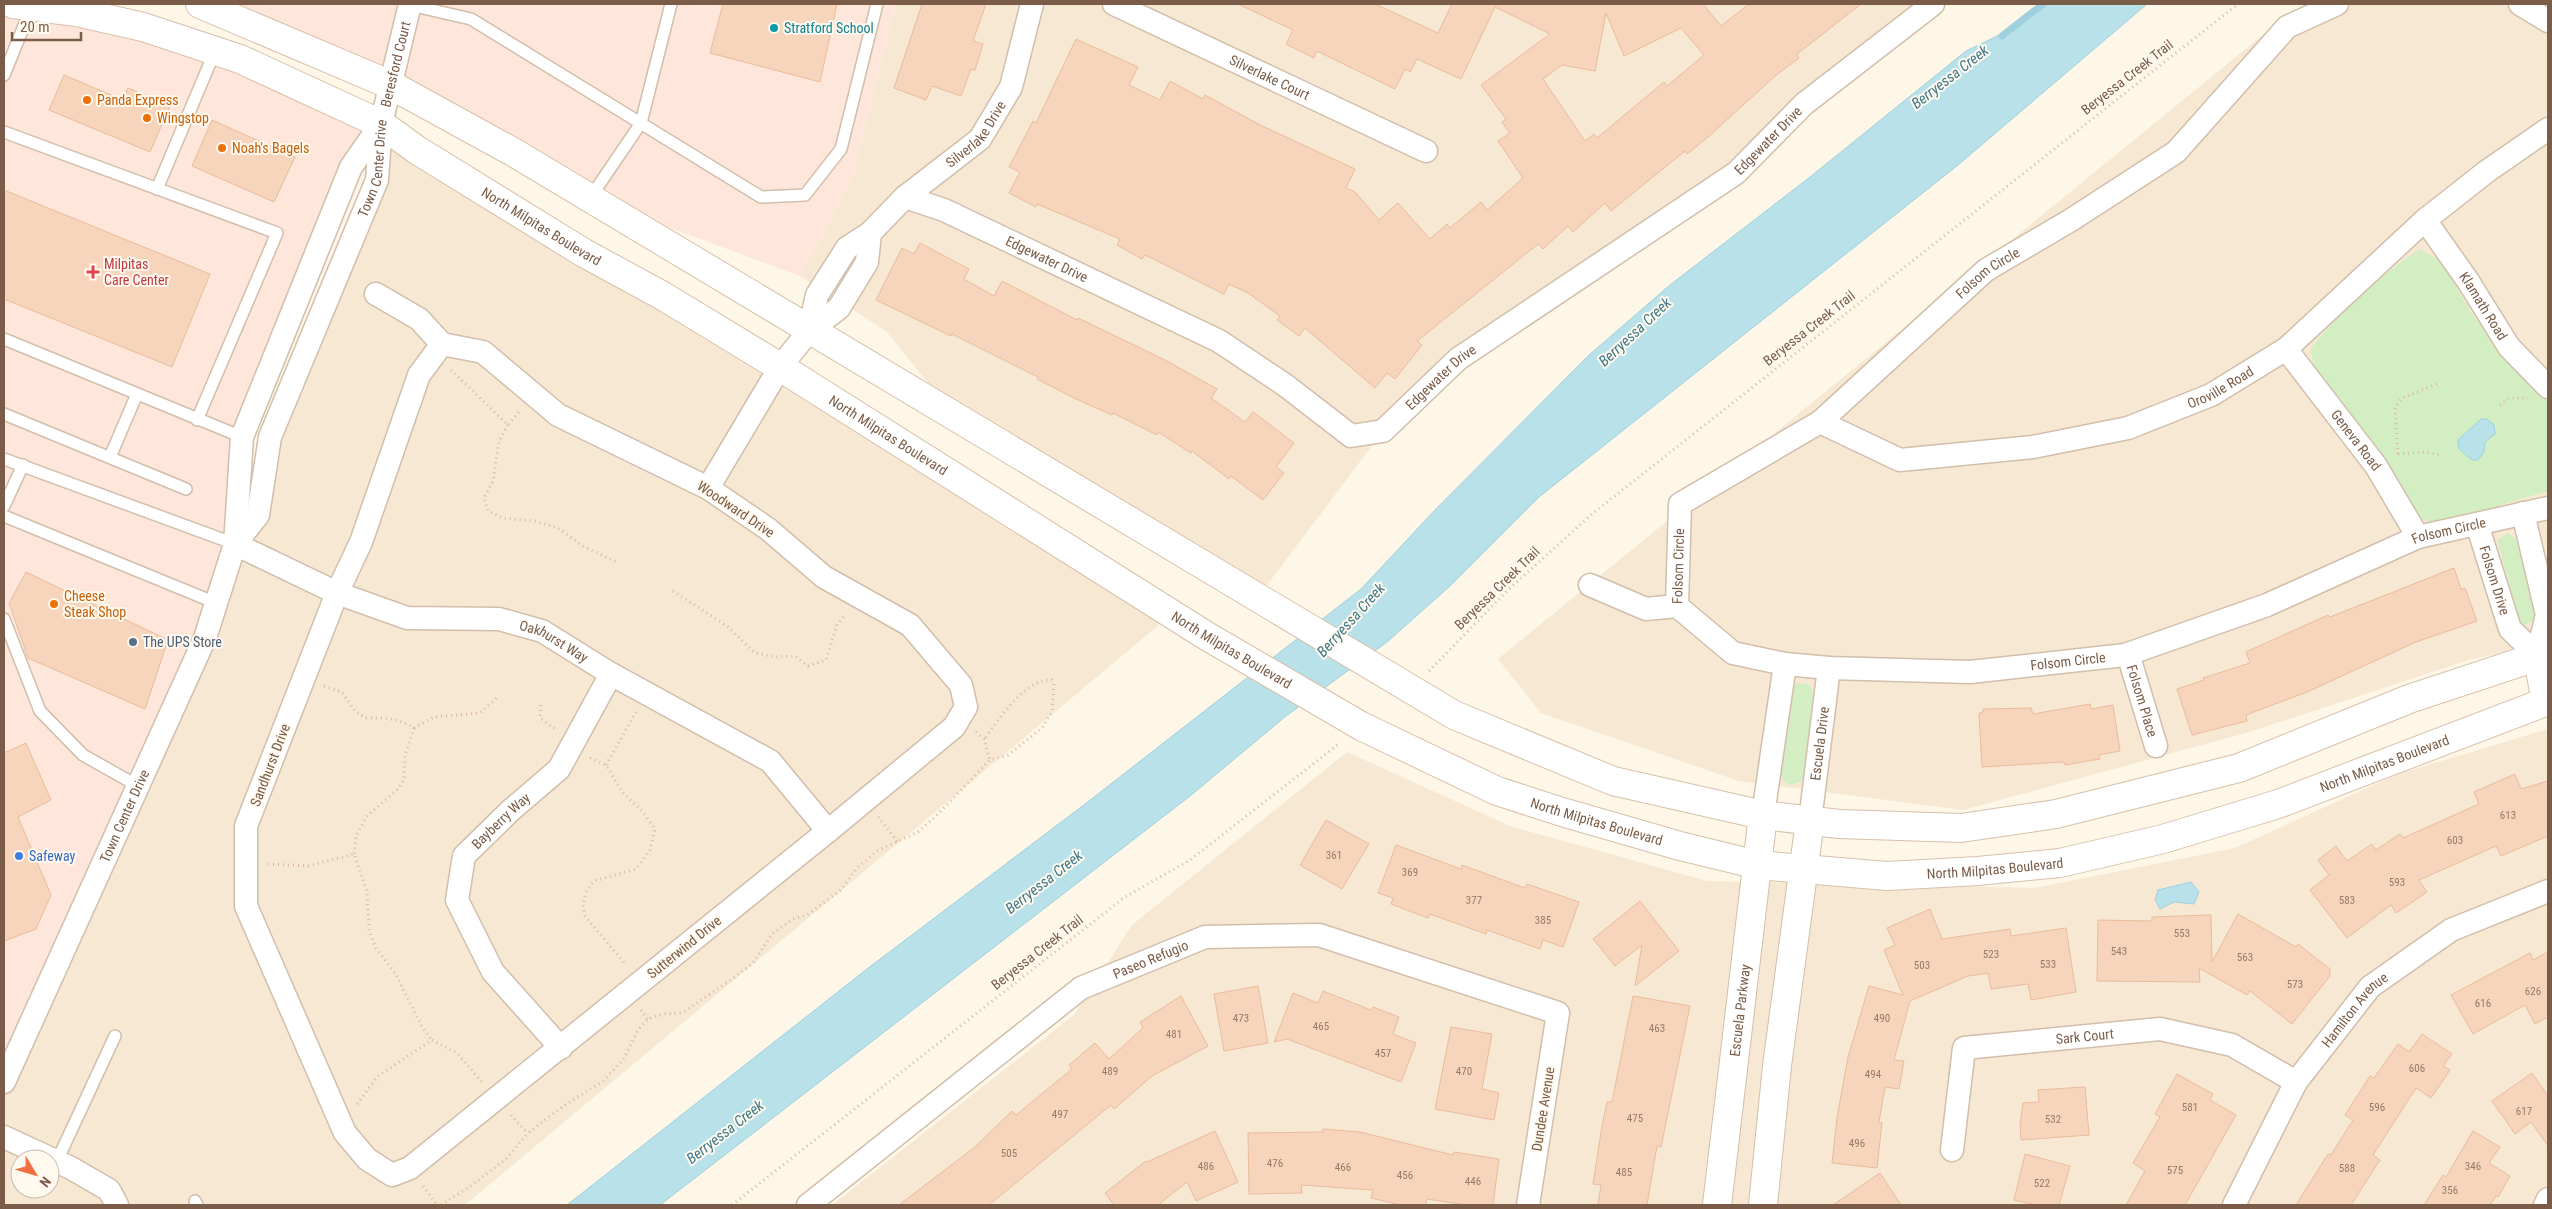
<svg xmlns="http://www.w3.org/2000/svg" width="2552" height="1209" font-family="'Roboto Condensed',sans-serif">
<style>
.residential{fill:#f7e8d4;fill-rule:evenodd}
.commercial{fill:#ffe6da}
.green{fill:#d3eec3}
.water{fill:#b9e1ea;stroke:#9ed1dd}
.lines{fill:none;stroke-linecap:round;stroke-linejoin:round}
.stream{stroke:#9ed1dd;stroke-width:7}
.building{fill:#f6d5bc;stroke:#eabc9a;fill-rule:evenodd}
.service-casing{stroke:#d1beab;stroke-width:14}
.minor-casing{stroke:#d1beab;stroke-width:25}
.tertiary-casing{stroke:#d1beab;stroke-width:30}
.secondary-casing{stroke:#d7c0aa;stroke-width:30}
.path{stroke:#dcb89e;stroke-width:3;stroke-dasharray:1 4;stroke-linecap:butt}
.service{stroke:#fff;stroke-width:11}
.minor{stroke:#fff;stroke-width:22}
.tertiary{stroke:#fff;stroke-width:28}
.secondary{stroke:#fff;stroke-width:28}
.culture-dot{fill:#0f9aa8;stroke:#fff9ef;stroke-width:2}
.food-dot{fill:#e8710a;stroke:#fff9ef;stroke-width:2}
.health-dot{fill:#e0444e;stroke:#fff9ef;stroke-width:2}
.service-dot{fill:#5c6f8a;stroke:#fff9ef;stroke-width:2}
.shop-dot{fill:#3f7fe0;stroke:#fff9ef;stroke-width:2}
.labels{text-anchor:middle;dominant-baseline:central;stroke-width:4;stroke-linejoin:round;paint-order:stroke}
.number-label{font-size:11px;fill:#997a65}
.culture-label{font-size:14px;fill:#0d838f;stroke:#fff9ef;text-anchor:start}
.street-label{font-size:14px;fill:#7a5c48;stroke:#fff9ef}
.food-label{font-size:14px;fill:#c56008;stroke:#fff9ef;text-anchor:start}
.health-label{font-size:14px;fill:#be3a42;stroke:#fff9ef;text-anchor:start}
.service-label{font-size:14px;fill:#4e5e75;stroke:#fff9ef;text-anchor:start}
.shop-label{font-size:14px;fill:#366cbe;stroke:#fff9ef;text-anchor:start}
.water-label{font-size:15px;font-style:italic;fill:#3d7988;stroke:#fff9ef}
</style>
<rect width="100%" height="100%" fill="#fef6e6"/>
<g class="residential">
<polygon points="896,4 1933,4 1736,173 1458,359 1383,431 1258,597 955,416 886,331 800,276 852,179"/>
<polygon points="2324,4 2525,4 2548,14 2548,642 2469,660 2246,733 1963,810 1739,781 1541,713 1498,659 2275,25"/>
<path d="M381 124 1172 614 465 1205H4V1082L205 638 270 437 377 180ZM20 1159H50V1189H20Z"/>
<polygon points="2548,729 2548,1205 832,1205 1074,1015 1132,925 1347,752 1510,826 1707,881 2035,888 2235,848 2398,774"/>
</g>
<g class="commercial">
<polygon points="4,4 77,12 381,124 242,437 235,544 4,1082"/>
<polygon points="200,4 896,4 852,179 800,276 590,198"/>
</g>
<g class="green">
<path d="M2419 249 2440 260 2471 312 2506 359 2548 401V491L2438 524 2420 519 2384 456 2313 366 2311 348C2342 309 2378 278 2419 249Z"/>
<polygon points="2508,533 2516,539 2537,613 2536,620 2525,625 2520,622 2497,540"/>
<polygon points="1797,683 1808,684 1812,688 1813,699 1803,777 1800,782 1790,785 1783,781 1781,774 1791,692 1792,687"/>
</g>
<g class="water">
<polygon points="2042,4 2147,4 1958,165 1539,497 1450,586 1387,642 1286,716 1190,796 660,1205 567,1205 867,969 1089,801 1361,589 1435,510 1588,356 1670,285 1810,177 1966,51 2014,28"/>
<polygon points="2481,419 2487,419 2494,425 2495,434 2485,442 2484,452 2478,460 2472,460 2459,449 2458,440"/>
<polygon points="2191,882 2199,892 2194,904 2174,902 2160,909 2155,900 2158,890"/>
</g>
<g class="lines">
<polyline class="stream" points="2002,36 2043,4"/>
</g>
<g class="building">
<polygon points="723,4 837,4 820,82 710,53"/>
<polygon points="922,4 986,4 973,41 983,44 975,70 971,69 961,96 932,86 926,100 894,88"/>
<path d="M1238 4H1375L1438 33 1452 4H1703L1721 26 1749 4H1861L1797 54 1799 58 1775 76 1708 137 1687 154 1685 151 1611 211 1605 203 1573 232 1568 226 1543 249 1538 244 1417 341 1422 345 1395 379 1387 373 1375 388 1305 328 1299 336 1277 320 1280 316 1248 293 1229 284 1224 294 1145 255 1142 259 1117 245 1120 239 1037 204 1036 207 1009 193 1020 172 1009 167 1033 121 1036 123 1076 39 1138 67 1129 85 1160 100 1170 81 1203 99 1205 95 1260 125 1355 169 1346 188 1355 192 1379 220 1398 203 1430 239 1447 224 1450 228 1481 202 1487 210 1523 178 1498 141 1510 133 1502 122 1506 119 1481 85 1550 34 1495 7 1461 79 1417 59 1410 72 1405 69 1395 89 1317 51 1314 58 1286 44 1293 30ZM1606 13 1624 56 1681 28 1704 55 1667 86 1664 82 1597 138 1594 134 1585 141 1543 79 1562 65 1595 71Z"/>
<polygon points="64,75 123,100 128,88 170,106 150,152 49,110"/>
<polygon points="212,120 295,157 274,202 192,166"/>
<polygon points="4,190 210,274 172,367 4,299"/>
<polygon points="920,243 969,269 964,279 994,296 1002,281 1077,320 1078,318 1165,360 1217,389 1211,398 1245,422 1253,412 1294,443 1276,467 1284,473 1263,500 1231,476 1229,479 1192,451 1191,453 1158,432 1157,435 1113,413 1112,415 1074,398 1037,379 1038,377 952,334 951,336 876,300 902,248 914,254"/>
<polygon points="2454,568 2461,589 2465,588 2477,621 2416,642 2307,692 2246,715 2247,721 2192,735 2177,689 2204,680 2203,678 2250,663 2246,652 2328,615 2330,617"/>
<polygon points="26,572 168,640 145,709 28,658 9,603"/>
<polygon points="2090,704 2091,709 2113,705 2120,751 2099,755 2100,759 2065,765 2064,762 1982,767 1979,716 1979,713 1983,712 1983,709 2031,708 2033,714"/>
<polygon points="26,743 51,800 18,817 51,895 36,929 4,941 4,753"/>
<polygon points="2515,774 2521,789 2548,781 2548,836 2501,856 2496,846 2419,880 2427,892 2396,913 2391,905 2347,938 2310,890 2329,875 2318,860 2336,846 2347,861 2372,844 2376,850 2400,834 2403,838 2479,804 2474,792"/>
<polygon points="1326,820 1369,844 1342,889 1300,865"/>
<polygon points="1396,845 1461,869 1462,865 1525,888 1527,884 1579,902 1563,947 1543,940 1540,949 1487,930 1486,934 1430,914 1428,918 1391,904 1393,898 1378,893"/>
<polygon points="1640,901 1679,951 1635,986 1642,945 1615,966 1593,939"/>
<polygon points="1930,909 1942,939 2010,929 2011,936 2066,928 2076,992 2031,1000 2028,984 1991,989 1988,973 1968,976 1910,1001 1894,1060 1904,1061 1899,1089 1885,1087 1879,1122 1882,1123 1877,1168 1832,1163 1837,1118 1848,1057 1869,986 1903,995 1884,950 1895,945 1887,928"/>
<polygon points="2238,914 2296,947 2298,944 2330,969 2330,976 2292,1024 2250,991 2247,995 2199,968 2200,982 2097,981 2098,920 2152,921 2152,917 2211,915 2212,962"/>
<polygon points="2548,952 2548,1017 2535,1024 2525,1005 2473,1034 2451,995 2530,953 2533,960"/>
<polygon points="1258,986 1268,1043 1224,1051 1214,994"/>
<polygon points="1323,991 1371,1010 1373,1007 1399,1017 1393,1034 1416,1043 1401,1082 1287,1039 1274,1042 1293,993 1318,1003"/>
<polygon points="1181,996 1208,1046 1152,1076 1114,1109 1111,1105 989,1205 899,1205 975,1147 1012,1111 1016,1115 1072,1069 1069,1065 1095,1043 1109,1059 1143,1028 1140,1022"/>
<polygon points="1633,996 1690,1006 1661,1147 1657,1146 1647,1205 1598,1205 1601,1185 1593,1184 1602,1126 1607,1102 1612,1102"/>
<polygon points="1451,1027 1492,1034 1482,1089 1499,1093 1494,1120 1435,1109"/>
<polygon points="2422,1034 2452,1054 2443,1066 2450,1070 2431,1098 2416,1088 2373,1155 2380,1160 2351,1205 2296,1205 2328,1154 2331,1155 2353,1120 2345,1115 2370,1076 2374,1078 2398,1044 2409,1052"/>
<polygon points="2532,1073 2548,1096 2548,1146 2531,1122 2515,1134 2492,1101"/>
<polygon points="2177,1074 2213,1094 2210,1100 2236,1115 2185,1205 2126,1205 2145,1171 2133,1163 2160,1117 2155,1114"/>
<polygon points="2085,1087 2089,1135 2021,1140 2020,1124 2023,1103 2039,1102 2038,1090"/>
<polygon points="1323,1129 1360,1132 1453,1155 1454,1152 1499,1159 1493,1205 1466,1205 1427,1199 1425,1205 1401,1205 1371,1198 1373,1190 1301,1185 1302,1193 1249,1194 1248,1133 1323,1132"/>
<polygon points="1215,1131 1238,1182 1196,1201 1187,1182 1158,1205 1114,1205 1105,1193 1146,1161 1147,1162"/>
<polygon points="2473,1131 2500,1147 2489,1163 2510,1176 2498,1197 2496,1196 2490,1205 2424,1205 2443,1175 2446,1177"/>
<polygon points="2025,1154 2070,1166 2059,1205 2036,1205 2014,1200"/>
<polygon points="1880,1173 1901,1205 1833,1205"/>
</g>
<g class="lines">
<defs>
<g id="service">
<polyline points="410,5 471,19 761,197 805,195 841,149 877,4"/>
<polyline points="4,75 32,6"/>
<polyline points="4,132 277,233 197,420"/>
<polyline points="157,189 215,51"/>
<polyline points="590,198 641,123 671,4"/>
<polyline points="4,339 242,437"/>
<polyline points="4,414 186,489"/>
<polyline points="110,457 137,394"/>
<polyline points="4,459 235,544"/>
<polyline points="4,506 23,465"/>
<polyline points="4,516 216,603"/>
<polyline points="4,619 40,711 83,755 138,786"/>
<polyline points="57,1161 115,1036"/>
<polyline points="195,1201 197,1205"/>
</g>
<g id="minor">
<path id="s1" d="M1114 4 1426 151"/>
<polyline points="2520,4 2548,21"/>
<path id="s2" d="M905 197 944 210 1219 341 1285 385 1351 436 1383 431 1458 359 1736 173 1804 104 1933 4"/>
<path id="s3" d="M2425 220 2468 281 2509 347 2548 387"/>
<polyline points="376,294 419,319 442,344"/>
<path id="s4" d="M809 331 817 295 847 248 870 233 905 197 980 139 1011 87 1032 4"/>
<polygon points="442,344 483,352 558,415 708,488 768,529 824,577 910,625 961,685 966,707 954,727 828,831 410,1168 392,1175 367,1159 345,1133 246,906 246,826 337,593 361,542 419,375"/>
<path id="s5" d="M2286 349 2376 466 2418 537"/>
<path id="s6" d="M1820 422 1900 460 2033 447 2128 428 2211 395 2286 349 2425 220 2486 172 2548 129"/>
<polyline points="708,488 780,367 809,331 839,308 867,262 870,233"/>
<polyline points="2523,513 2547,615 2537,655"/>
<path id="s7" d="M2477 524 2510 629 2537 655"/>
<path id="s8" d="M235 544 337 593 407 618 499 619 542 631 611 674 770 761 828 831"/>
<path id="s9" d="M235 544 258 515 270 437 377 180 381 124 410 4"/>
<polyline points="1590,585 1646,609 1677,606"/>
<path id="s10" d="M1677 606 1680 504 1820 422 1986 270 2071 220 2176 152 2287 27 2337 4"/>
<path id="s11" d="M1677 606 1733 653 1785 664 1829 668 1970 672 2125 655 2267 605 2418 537 2548 508"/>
<path id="s12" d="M2128 654 2156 746"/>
<polyline points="1763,815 1785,664"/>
<path id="s13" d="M1810 821 1829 668"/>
<path id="s14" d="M561 1048 493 972 457 900 464 856 510 811 559 769 611 674"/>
<path id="s15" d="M4 1082 205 638 235 544 242 437 351 167 381 124"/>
<polyline points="4,1137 71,1168 109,1190 117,1205"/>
<path id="s16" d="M1952 1150 1964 1048 2160 1029 2232 1045 2296 1082"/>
<path id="s17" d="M808 1205 1081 988 1205 937 1319 935 1558 1013 1528 1205"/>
<path id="s18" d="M2234 1205 2296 1082 2370 987 2451 930 2548 891"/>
<polyline points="2545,1205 2548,1199"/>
</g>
<g id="tertiary">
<path id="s19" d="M1717 1205 1763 815"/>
<polyline points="1763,1205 1777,1066 1810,821"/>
</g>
<g id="secondary">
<path id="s20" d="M13 4 77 12 143 27 240 59 381 124 417 150 584 253 663 296 780 367 1205 635 1361 726 1497 791 1562 812 1680 846 1758 865 1887 876 1978 871 2060 863 2163 839 2278 804 2548 701"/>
<polyline points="200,4 391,85 513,152 1454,715 1613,781 1763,815 1839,824 1961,828 2056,814 2239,768 2409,699 2548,653"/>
<polyline points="2537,655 2546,701"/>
</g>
</defs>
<use href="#service" class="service-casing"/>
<use href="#minor" class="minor-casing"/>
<use href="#tertiary" class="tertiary-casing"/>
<use href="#secondary" class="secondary-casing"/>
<g class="path">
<polyline points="451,370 508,425 519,412"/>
<polyline points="2500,405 2509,398 2528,398"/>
<polyline points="508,425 499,441 493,481 484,498 488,511 503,518 534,521 558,528 583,546 616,562"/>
<polyline points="2398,454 2395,407 2402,398 2437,384"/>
<polyline points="2398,454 2424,452 2442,455"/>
<polyline points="673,591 727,626 755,653 776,657 795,656 808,666 826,660 837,625 845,615"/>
<polyline points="1429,671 1508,590 1592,514 2238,4"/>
<path d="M324 686 342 692 355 711 365 718C383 717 397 718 414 728L405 755 404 780 398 789 367 816 356 836 354 854"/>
<polyline points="541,705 540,718 555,729"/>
<polyline points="414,728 434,717 480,713 498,697"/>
<polyline points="976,732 984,739 990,760"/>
<polyline points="590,758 606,765 622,792 642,811 655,829 650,850 636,869 594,881 586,892 583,905 585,916 626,965"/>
<polyline points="606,765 636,712"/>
<polyline points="878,817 898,842"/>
<polyline points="268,864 308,866 354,854 367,891 369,931 376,948 395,973 422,1027 432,1040"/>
<polyline points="641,1010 648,1019"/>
<polyline points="357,1104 378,1076 432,1040 457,1053 482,1082"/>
<polyline points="511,1115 528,1133"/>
<polyline points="423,1186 437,1205"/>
<path d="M441 1205 469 1187 506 1159 528 1133 562 1107 603 1081 623 1060 638 1030 648 1019 663 1014 682 1013 732 979 753 963 772 934 793 919 807 915 841 890 856 869 877 851 918 832 938 814 990 760 1008 755 1042 728 1052 712 1054 684 1052 680C1025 678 998 721 984 739"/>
<polyline points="732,1205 1125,897 1190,860 1340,743"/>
</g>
<use href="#service" class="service"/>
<use href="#minor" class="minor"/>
<use href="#tertiary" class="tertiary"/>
<use href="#secondary" class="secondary"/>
</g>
<circle class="culture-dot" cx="774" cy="28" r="5"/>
<g class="food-dot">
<circle cx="87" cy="100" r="5"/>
<circle cx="147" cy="118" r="5"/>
<circle cx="222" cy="148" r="5"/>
<circle cx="54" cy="604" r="5"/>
</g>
<path class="health-dot" d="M90.5 264.5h5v5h5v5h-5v5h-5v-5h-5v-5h5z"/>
<circle class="service-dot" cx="133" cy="642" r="5"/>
<circle class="shop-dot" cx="19" cy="856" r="5"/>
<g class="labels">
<g class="number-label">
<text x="2508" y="815">613</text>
<text x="2455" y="840">603</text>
<text x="1334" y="855">361</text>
<text x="1410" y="872">369</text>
<text x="2397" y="882">593</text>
<text x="1474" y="900">377</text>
<text x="2347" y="900">583</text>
<text x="1543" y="920">385</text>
<text x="2182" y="933">553</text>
<text x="2119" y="951">543</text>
<text x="1991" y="954">523</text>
<text x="2245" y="957">563</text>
<text x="2048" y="964">533</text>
<text x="1922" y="965">503</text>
<text x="2295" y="984">573</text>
<text x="2533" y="991">626</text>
<text x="2483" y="1003">616</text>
<text x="1241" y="1018">473</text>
<text x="1882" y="1018">490</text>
<text x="1321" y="1026">465</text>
<text x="1657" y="1028">463</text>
<text x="1174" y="1034">481</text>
<text x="1383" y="1053">457</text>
<text x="2417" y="1068">606</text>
<text x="1110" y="1071">489</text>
<text x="1464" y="1071">470</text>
<text x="1873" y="1074">494</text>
<text x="2190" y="1107">581</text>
<text x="2377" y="1107">596</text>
<text x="2524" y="1111">617</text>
<text x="1060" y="1114">497</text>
<text x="1635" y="1118">475</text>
<text x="2053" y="1119">532</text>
<text x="1857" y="1143">496</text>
<text x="1009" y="1153">505</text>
<text x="1275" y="1163">476</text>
<text x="1206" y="1166">486</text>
<text x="2473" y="1166">346</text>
<text x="1343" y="1167">466</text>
<text x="2347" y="1168">588</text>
<text x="2175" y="1170">575</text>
<text x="1624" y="1172">485</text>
<text x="1405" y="1175">456</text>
<text x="1473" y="1181">446</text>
<text x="2042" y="1183">522</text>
<text x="2450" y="1190">356</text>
</g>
<g class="culture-label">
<text x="784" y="28">Stratford School</text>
</g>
<g class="street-label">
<text stroke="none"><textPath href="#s9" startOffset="512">Beresford Court</textPath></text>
<text stroke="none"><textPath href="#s1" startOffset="172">Silverlake Court</textPath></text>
<text transform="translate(2127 77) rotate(-38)">Beryessa Creek Trail</text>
<text stroke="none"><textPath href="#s4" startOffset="266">Silverlake Drive</textPath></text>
<text stroke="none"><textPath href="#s2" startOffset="1025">Edgewater Drive</textPath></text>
<text stroke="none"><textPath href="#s9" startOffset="405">Town Center Drive</textPath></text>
<text stroke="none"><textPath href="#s20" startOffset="580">North Milpitas Boulevard</textPath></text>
<text stroke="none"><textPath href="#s2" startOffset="155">Edgewater Drive</textPath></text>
<text stroke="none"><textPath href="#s10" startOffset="489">Folsom Circle</textPath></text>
<text stroke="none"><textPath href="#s3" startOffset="104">Klamath Road</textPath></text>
<text transform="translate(1809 328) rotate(-38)">Beryessa Creek Trail</text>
<text stroke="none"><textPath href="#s2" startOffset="620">Edgewater Drive</textPath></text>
<text stroke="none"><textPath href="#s6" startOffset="420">Oroville Road</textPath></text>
<text stroke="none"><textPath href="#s20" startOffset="985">North Milpitas Boulevard</textPath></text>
<text stroke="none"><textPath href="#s5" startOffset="115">Geneva Road</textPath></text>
<text transform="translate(736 509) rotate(34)">Woodward Drive</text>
<text stroke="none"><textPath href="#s11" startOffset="815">Folsom Circle</textPath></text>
<text stroke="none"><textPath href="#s10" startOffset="40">Folsom Circle</textPath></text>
<text stroke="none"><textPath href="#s7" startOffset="59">Folsom Drive</textPath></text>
<text transform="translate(1497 588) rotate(-44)">Beryessa Creek Trail</text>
<text stroke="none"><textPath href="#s8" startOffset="339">Oakhurst Way</textPath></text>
<text stroke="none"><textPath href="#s20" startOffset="1390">North Milpitas Boulevard</textPath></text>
<text stroke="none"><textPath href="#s11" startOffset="410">Folsom Circle</textPath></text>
<text stroke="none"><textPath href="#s12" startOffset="49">Folsom Place</textPath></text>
<text stroke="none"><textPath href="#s13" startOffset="78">Escuela Drive</textPath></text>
<text stroke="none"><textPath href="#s20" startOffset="2605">North Milpitas Boulevard</textPath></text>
<text transform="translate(270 765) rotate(-69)">Sandhurst Drive</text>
<text stroke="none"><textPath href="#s15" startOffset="292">Town Center Drive</textPath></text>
<text stroke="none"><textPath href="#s14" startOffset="278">Bayberry Way</textPath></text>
<text stroke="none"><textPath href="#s20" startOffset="1795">North Milpitas Boulevard</textPath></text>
<text stroke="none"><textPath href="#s20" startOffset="2200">North Milpitas Boulevard</textPath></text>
<text transform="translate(684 947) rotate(-39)">Sutterwind Drive</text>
<text transform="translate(1037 952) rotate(-38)">Beryessa Creek Trail</text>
<text stroke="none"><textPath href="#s17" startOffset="424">Paseo Refugio</textPath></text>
<text stroke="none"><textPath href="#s19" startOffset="196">Escuela Parkway</textPath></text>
<text stroke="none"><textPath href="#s18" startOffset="231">Hamilton Avenue</textPath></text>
<text stroke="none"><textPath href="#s16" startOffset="224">Sark Court</textPath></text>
<text transform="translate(1543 1109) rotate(-81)">Dundee Avenue</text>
</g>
<g class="food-label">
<text x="97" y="100">Panda Express</text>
<text x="157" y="118">Wingstop</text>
<text x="232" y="148">Noah's Bagels</text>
<text x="64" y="596">Cheese<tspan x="64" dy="16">Steak Shop</tspan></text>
</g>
<g class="health-label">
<text x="104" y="264">Milpitas<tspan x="104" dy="16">Care Center</tspan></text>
</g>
<g class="service-label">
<text x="143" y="642">The UPS Store</text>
</g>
<g class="shop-label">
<text x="29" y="856">Safeway</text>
</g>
<g class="water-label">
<text transform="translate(1950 77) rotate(-38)">Berryessa Creek</text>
<text transform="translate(1635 332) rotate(-43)">Berryessa Creek</text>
<text transform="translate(1351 620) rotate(-48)">Berryessa Creek</text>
<text transform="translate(1044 882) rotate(-38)">Berryessa Creek</text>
<text transform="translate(725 1132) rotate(-38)">Berryessa Creek</text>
</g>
</g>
<rect width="2552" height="1209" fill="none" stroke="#7a5c48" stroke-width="10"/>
<g transform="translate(35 1174) rotate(128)"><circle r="24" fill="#fff9ef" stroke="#cabaac"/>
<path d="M0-4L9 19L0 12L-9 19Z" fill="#f26f42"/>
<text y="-8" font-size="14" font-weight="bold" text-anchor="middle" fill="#7a5c48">N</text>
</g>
<path d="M12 32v8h69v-8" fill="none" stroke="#7a5c48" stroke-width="2.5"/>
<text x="20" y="32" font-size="15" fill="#7a5c48" stroke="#fff9ef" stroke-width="4" paint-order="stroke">20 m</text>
</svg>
